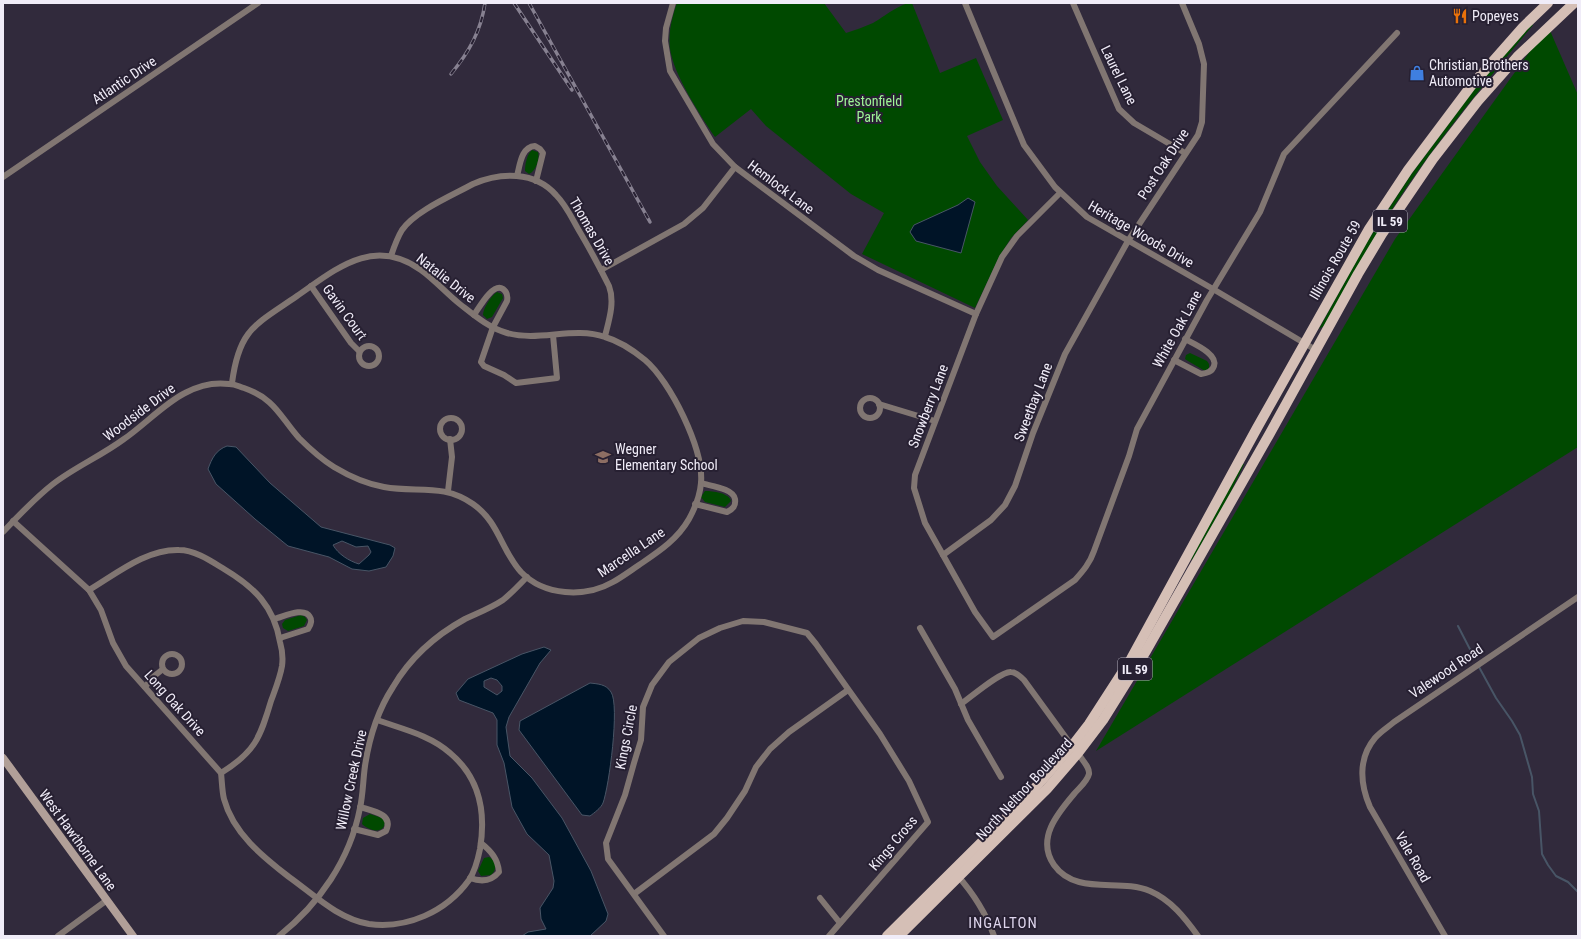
<svg xmlns="http://www.w3.org/2000/svg" width="1581" height="939" font-family="'Roboto Condensed',sans-serif">
<style>
.green{fill:#004900}
.water{fill:#001427;stroke:#485566;fill-rule:evenodd}
.lines{fill:none;stroke-linecap:round;stroke-linejoin:round}
.stream{stroke:#485566;stroke-width:2}
.street{stroke:#817672;stroke-width:6}
.secondary{stroke:#b19f98;stroke-width:8}
.primary{stroke:#d5bfb6;stroke-width:10}
.rail-casing{stroke:#878191;stroke-width:3.5}
.rail{stroke:#272032;stroke-width:2;stroke-dasharray:6;stroke-linecap:butt}
.labels{text-anchor:middle;dominant-baseline:central;stroke-width:4;stroke-linejoin:round;paint-order:stroke}
.shield{fill:#272032;stroke:#b4afbd;stroke-width:1}
.shield-label{font-size:13px;font-weight:bold;fill:#f0ecf8}
.poi-label{font-size:14px;fill:#f0ecf8;stroke:#272032;text-anchor:start}
.street-label{font-size:14px;fill:#f0ecf8;stroke:#272032}
.park-label{font-size:14px;fill:#9ef596;stroke:#272032}
.neighbourhood-label{font-size:15px;letter-spacing:1px;fill:#ded5ed;stroke:#272032}
</style>
<rect width="100%" height="100%" fill="#312a3c"/>
<g class="green">
<path d="M677 3H824L846 33C855 30 864 27 873 23 884 17 900 3 912 3L940 73 976 58 1003 120 967 136 980 162 997 186 1028 220 1011 238 999 257 975 308 862 254 884 213 851 194 766 126 751 109 715 137C700 115 674 75 670 49 668 33 672 17 677 3Z"/>
<path d="M1532 24 1533 25C1489 78 1445 131 1406 188 1376 232 1350 279 1324 326L1319 329 1365 245 1410 176 1485 75Z"/>
<polygon points="1548,26 1578,95 1578,447 1096,751 1395,239"/>
<path d="M532 150 538 152C540 159 536 171 529 174L525 171C525 164 527 154 532 150Z"/>
<path d="M497 292 502 294 503 298 492 317 487 319 483 315C483 308 491 296 497 292Z"/>
<polygon points="1190,353 1207,361 1209,364 1209,368 1205,371 1188,361 1185,359 1186,355"/>
<polygon points="1242,464 1244,464 1228,498 1192,560 1191,559"/>
<path d="M705 491C713 491 729 493 731 501L725 507 705 502 701 497Z"/>
<polygon points="301,615 305,617 307,620 304,626 288,631 283,628 282,624 285,620"/>
<path d="M370 814 382 818 385 821C385 835 369 831 362 824L363 818Z"/>
<path d="M489 857C497 861 497 870 491 875L481 876 478 871 484 858Z"/>
</g>
<g class="water">
<polygon points="968,198 975,202 961,253 916,241 910,232 914,225 958,205"/>
<path d="M227 446 236 447 270 483 321 527 390 545 395 548 393 556 386 567 369 571 352 569 329 557 288 546 255 519 216 484 208 469C212 458 216 450 227 446ZM342 541 356 547 368 546 371 552 369 555 359 564C349 561 338 554 333 545Z"/>
<path d="M544 647 551 650 540 663 509 717 506 727 510 756 532 778 562 818 591 871 608 914 606 921 590 936H522L528 932 546 929 541 919 540 908 553 888 554 881 549 855 527 834 512 807 504 763 497 745V720L493 713 459 700 456 693 468 679 522 654ZM491 678 497 680 502 686V691L497 695 484 687V681Z"/>
<path d="M590 683C598 684 606 684 611 692 620 705 609 787 603 803 601 808 594 813 590 816L582 815 519 730 520 721Z"/>
</g>
<g class="lines">
<g class="stream">
<polyline points="1458,626 1475,659"/>
<polyline points="1479,667 1496,698 1512,721 1520,735 1532,777 1533,794 1539,811 1542,854 1548,865 1556,876 1568,882 1578,892"/>
</g>
<g class="street">
<polyline points="673,3 666,28 665,41 670,71 713,144 735,167 854,256 878,270 976,314"/>
<polyline points="965,3 1024,145 1055,187 1087,217 1213,289 1316,350"/>
<polyline points="1073,3 1119,109 1134,123 1185,153"/>
<path d="M517 176C520 165 521 147 535 146L540 149 543 153 536 181"/>
<polyline points="3,177 258,3"/>
<path d="M1060 193 1017 236 1002 257 976 314 915 475 914 488 925 523 975 612 993 637 1075 580C1083 571 1090 563 1094 551L1129 456 1137 429 1207 300 1260 212 1284 154 1397 33"/>
<path d="M391 256C394 247 397 238 402 230 415 211 453 195 473 184 500 172 535 171 556 195 567 206 573 221 581 234 591 251 600 268 609 286 615 302 609 320 605 336"/>
<polyline points="601,270 684,224 703,208 735,167"/>
<polyline points="311,286 351,343 359,351"/>
<path d="M474 315C479 308 493 282 503 289 507 292 508 296 507 301L493 327 481 362 484 366 504 375 516 383 557 378 553 335"/>
<circle cx="369" cy="356" r="10"/>
<path d="M1174 360 1201 374C1207 373 1212 372 1214 366 1218 354 1194 344 1185 339"/>
<circle cx="870" cy="408" r="10"/>
<polyline points="879,404 935,421"/>
<circle cx="451" cy="429" r="11"/>
<polyline points="448,491 452,457 450,439"/>
<path d="M695 504 727 512C733 509 736 506 735 499 733 488 710 486 701 483"/>
<path d="M13 521 89 590 101 610 113 643 126 666 221 773C222 781 222 791 224 799 233 833 263 857 289 877 313 894 338 919 369 924 407 929 446 912 469 880 475 871 478 859 480 849 486 813 480 778 450 753 430 735 402 729 377 720"/>
<path d="M3 532C19 515 35 498 53 484 75 467 101 456 124 439 143 426 165 403 185 393 198 386 214 382 229 384 235 384 238 386 244 388 275 399 279 415 299 438 310 449 321 459 334 467 349 476 367 484 384 487 417 493 443 483 473 504 499 522 501 550 521 572 544 596 585 598 613 582 622 577 630 571 639 565 658 552 677 540 689 519 695 508 700 495 701 483 704 449 670 381 645 360 634 351 619 341 605 337 574 326 539 342 507 333 489 328 475 316 461 305 447 294 435 280 421 270 373 236 336 269 297 296 255 325 239 329 232 383"/>
<polyline points="943,555 991,520 1005,505 1015,486 1033,433 1065,354 1128,241 1198,135 1202,122 1204,64 1199,44 1182,3"/>
<path d="M89 590C116 574 146 549 179 550 195 550 211 561 224 569 254 587 274 606 280 642 282 649 283 659 282 666 280 678 275 690 271 701 260 738 255 752 221 773"/>
<path d="M274 619C283 617 304 606 310 617 313 621 310 626 308 629L280 638"/>
<polyline points="920,628 955,689 968,720 1001,777"/>
<circle cx="172" cy="664" r="10"/>
<polyline points="145,687 153,677 163,669"/>
<path d="M961 704C971 697 1001 671 1011 672 1016 672 1021 677 1024 680L1072 746"/>
<path d="M1078 753C1081 759 1090 767 1089 774 1087 782 1079 788 1074 794 1057 814 1036 839 1054 865 1076 896 1119 878 1150 891 1171 900 1185 918 1198 936"/>
<path d="M354 829 378 835 386 831C394 814 373 811 360 807"/>
<path d="M957 875C973 893 986 913 994 936"/>
<path d="M470 878C481 882 491 882 499 872 498 859 491 851 481 843"/>
<polyline points="634,894 714,834 727,818 745,791 756,767 770,749 789,732 848,690"/>
<polyline points="820,898 840,923"/>
<polyline points="58,936 107,900"/>
<path d="M279 936C319 904 350 860 360 808 363 795 363 780 365 766 369 739 378 710 393 687 410 658 436 635 465 619 478 613 491 608 503 600 512 593 519 585 527 577"/>
<polyline points="664,936 608,859 606,843 625,795 634,763 641,740 643,707 652,685 669,662 699,638 720,628 743,621 764,622 807,633 816,644 880,734 909,781 928,822 829,936"/>
<path d="M1445 936 1370 807C1360 784 1358 758 1375 738 1380 732 1388 727 1394 722L1578 597"/>
</g>
<polyline class="secondary" points="3,758 133,936"/>
<g class="primary">
<polyline points="887,936 1027,797 1072,746 1089,724 1131,659 1257,428 1369,229 1408,170 1471,86 1523,27 1548,3"/>
<polyline points="899,936 1047,789 1078,753 1103,720 1146,651 1269,435 1358,274 1382,234 1433,159 1478,101 1517,57 1574,3"/>
</g>
<defs>
<g id="rail">
<polyline points="514,3 572,90"/>
<polyline points="529,3 650,222"/>
<path d="M451 74C469 52 481 31 485 3"/>
</g>
</defs>
<use href="#rail" class="rail-casing"/>
<use href="#rail" class="rail"/>
</g>
<defs>
<symbol id="restaurant-bare" viewBox="-9 -9 18 18"><path d="M-5-6h1v4h1v-4h1v4h1v-4h1v5L-1.5 .5V6h-2V.5L-5-1ZM5-6V6H3V1.5H1.5Q1.5-4 5-6Z" fill="#e8710a" stroke="#272032" stroke-width="2.5" paint-order="stroke"/></symbol>
<symbol id="shop-bare" viewBox="-9 -9 18 18"><path d="M-5-2.5h2.3a2.7 3.5 0 0 1 5.4 0H5L5.5 6h-11ZM-1.5-2.5h3a1.5 2.3 0 0 0-3 0Z" fill="#3f7fe0" stroke="#272032" stroke-width="2.5" paint-order="stroke"/></symbol>
<symbol id="school-bare" viewBox="-9 -9 18 18"><path d="M0-5L7-2L0 1L-7-2ZM-4 1L0 2.5L4 1V4Q0 6-4 4Z" fill="#8d6e63" stroke="#272032" stroke-width="2.5" paint-order="stroke"/></symbol>
</defs>
<g fill-rule="evenodd">
<use href="#restaurant-bare" x="1449" y="5" width="22" height="22"/>
<use href="#shop-bare" x="1406" y="62" width="22" height="22"/>
<use href="#school-bare" x="592" y="446" width="22" height="22"/>
</g>
<g class="labels">
<g class="shield">
<rect x="1373" y="210" width="34" height="22" rx="3"/>
<rect x="1118" y="658" width="34" height="22" rx="3"/>
</g>
<g class="shield-label">
<text x="1390" y="221">IL 59</text>
<text x="1135" y="669">IL 59</text>
</g>
<g class="poi-label">
<text x="1472" y="16">Popeyes</text>
<text x="1429" y="65">Christian Brothers<tspan x="1429" dy="16">Automotive</tspan></text>
<text x="615" y="449">Wegner<tspan x="615" dy="16">Elementary School</tspan></text>
</g>
<g class="street-label">
<text transform="translate(1119 75) rotate(64)">Laurel Lane</text>
<text transform="translate(124 80) rotate(-34)">Atlantic Drive</text>
<text transform="translate(1163 164) rotate(-57)">Post Oak Drive</text>
<text transform="translate(781 187) rotate(37)">Hemlock Lane</text>
<text transform="translate(592 231) rotate(60)">Thomas Drive</text>
<text transform="translate(1141 234) rotate(30)">Heritage Woods Drive</text>
<text transform="translate(1335 260) rotate(-60)">Illinois Route 59</text>
<text transform="translate(446 278) rotate(38)">Natalie Drive</text>
<text transform="translate(345 312) rotate(54)">Gavin Court</text>
<text transform="translate(1177 329) rotate(-61)">White Oak Lane</text>
<text transform="translate(1033 402) rotate(-69)">Sweetbay Lane</text>
<text transform="translate(928 406) rotate(-69)">Snowberry Lane</text>
<text transform="translate(139 412) rotate(-37)">Woodside Drive</text>
<text transform="translate(631 552) rotate(-34)">Marcella Lane</text>
<text transform="translate(1446 671) rotate(-34)">Valewood Road</text>
<text transform="translate(175 703) rotate(48)">Long Oak Drive</text>
<text transform="translate(626 737) rotate(-79)">Kings Circle</text>
<text transform="translate(351 780) rotate(-78)">Willow Creek Drive</text>
<text transform="translate(1024 789) rotate(-47)">North Neltnor Boulevard</text>
<text transform="translate(78 840) rotate(54)">West Hawthorne Lane</text>
<text transform="translate(893 843) rotate(-50)">Kings Cross</text>
<text transform="translate(1413 857) rotate(60)">Vale Road</text>
</g>
<g class="park-label">
<text x="869" y="101">Prestonfield<tspan x="869" dy="16">Park</tspan></text>
</g>
<g class="neighbourhood-label">
<text x="1003" y="923">INGALTON</text>
</g>
</g>
<rect width="1581" height="939" fill="none" stroke="#f0ecf8" stroke-width="8"/>
</svg>
